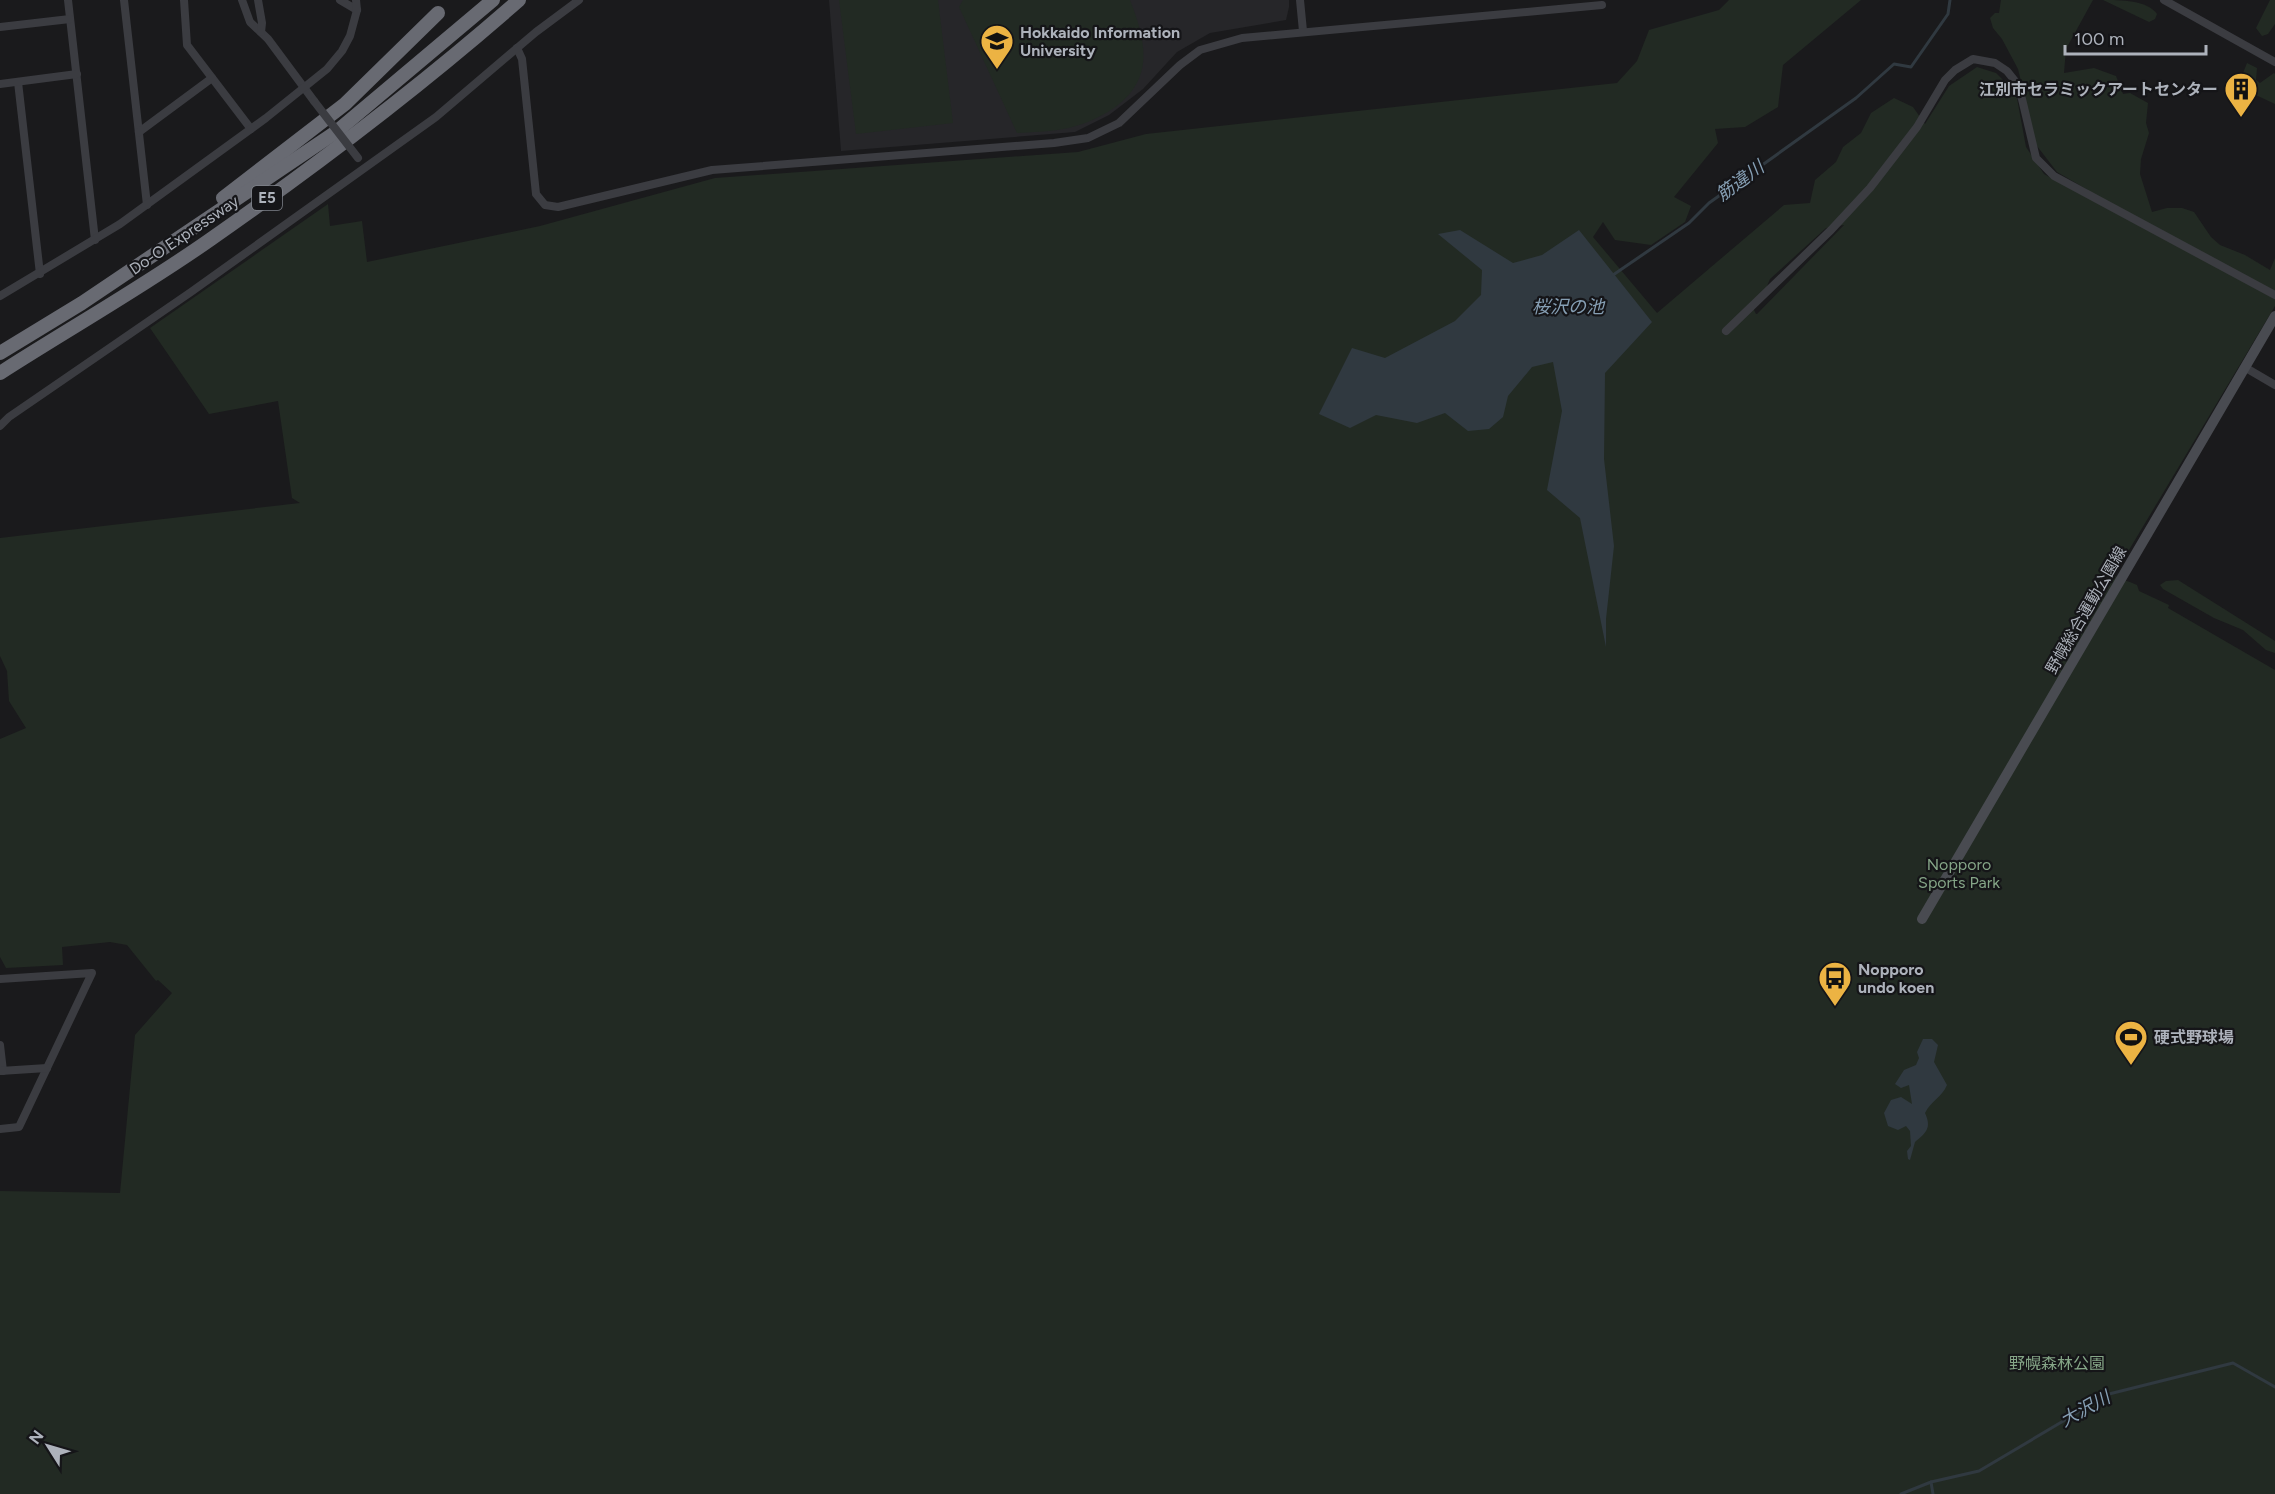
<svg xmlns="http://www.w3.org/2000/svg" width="2275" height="1494" font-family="Figtree,'Noto Sans JP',sans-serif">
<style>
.built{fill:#262629}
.green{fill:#222a23;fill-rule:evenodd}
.water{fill:#303940}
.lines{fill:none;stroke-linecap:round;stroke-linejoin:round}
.stream{stroke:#303940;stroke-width:3}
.minor{stroke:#3b3c41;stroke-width:8}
.secondary{stroke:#494b51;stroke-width:10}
.motorway{stroke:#686a72;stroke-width:14}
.minor-bridge{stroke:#3b3c41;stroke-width:8}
.labels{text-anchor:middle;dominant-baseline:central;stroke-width:4.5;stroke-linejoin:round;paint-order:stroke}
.shield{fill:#151518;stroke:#7f838a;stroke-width:1.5}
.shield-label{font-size:15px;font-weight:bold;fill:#adb2bb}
.poi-label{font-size:16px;font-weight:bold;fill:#adb2bb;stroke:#151518;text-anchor:start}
.street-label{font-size:16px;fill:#adb2bb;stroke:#151518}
.park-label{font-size:16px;fill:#85a587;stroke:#151518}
.water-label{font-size:18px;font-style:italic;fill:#869fb4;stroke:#151518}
</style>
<rect width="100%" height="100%" fill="#1a1a1c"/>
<polygon class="built" points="829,0 1289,0 1289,7 1286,20 1210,33 1177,52 1143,89 1109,115 1075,132 841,151"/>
<g class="green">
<polygon points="839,0 938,0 953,123 856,134"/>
<path d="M963 0H1130C1146 41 1155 79 1114 108 1099 118 1081 126 1063 129 1048 132 1032 132 1017 133L959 7Z"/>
<path d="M1729 0H1861L1783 65 1778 107 1745 127 1715 129 1718 143 1674 197 1691 206 1685 222 1651 245 1615 240 1603 222 1593 237 1657 313 1784 205 1810 203 1815 180 1836 162 1843 147 1861 133 1871 113 1894 98 1913 107 1925 124 1949 86 1977 67 1996 73 2016 93 2026 147 2044 174 2086 197 2088 190 2057 172 2030 137 2027 106 2018 69 2002 39 1993 28 1990 18 1995 13H1999L2001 0H2093L2066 49 2064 73 2094 68 2116 76 2123 94 2130 93 2148 103 2146 123 2149 133 2141 159 2140 174 2152 212 2167 208H2182L2194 212 2211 237 2220 245 2245 255 2270 270 2275 258V306L2114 575C2122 580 2129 581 2137 585L2139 591 2169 605 2168 608 2275 670V1494H0V1191L120 1193 135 1035 172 993 158 980 156 981 127 945 110 942 62 947 63 965 6 968 0 957V739L26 728 9 701 7 671 0 656V538L300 503 292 498 278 401 209 414 150 328 328 204 330 226 362 221 367 262 540 226 715 178 1078 152 1146 134 1617 83 1637 61 1649 30 1719 10ZM1844 225 1757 314H1756L1752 306 1765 291 1770 279 1826 228Z"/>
<path d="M2103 0C2121 0 2147 0 2157 14L2155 19 2149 22Z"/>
<polygon points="2270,0 2275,0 2275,24 2268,34 2262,36 2256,28"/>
<polygon points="2247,63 2257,68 2256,80 2260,83 2274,73 2275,74 2275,104 2243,89 2243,73"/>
<polygon points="2178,580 2275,641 2275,653 2266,650 2243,630 2214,618 2163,589 2160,585 2166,581"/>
</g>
<g class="water">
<polygon points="1460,230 1513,263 1542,255 1579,230 1652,322 1605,373 1604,459 1614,546 1606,619 1606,647 1580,518 1547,490 1562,411 1553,362 1532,367 1508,396 1503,417 1489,429 1468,431 1445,413 1417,423 1376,415 1350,428 1319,414 1352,348 1385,358 1455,321 1481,295 1482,270 1438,234"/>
<path d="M1923 1039H1932L1938 1045 1934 1062 1947 1085C1942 1097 1931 1101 1925 1113 1932 1128 1926 1133 1915 1142L1910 1160 1908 1159 1907 1151 1911 1146 1910 1131 1906 1126 1898 1130 1888 1126 1884 1113 1891 1100 1901 1097 1912 1104 1909 1085 1901 1088 1895 1084 1904 1070 1916 1065 1919 1058 1917 1052Z"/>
</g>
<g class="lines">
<g class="stream">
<polyline points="1613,275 1689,223 1709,203 1856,98 1894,64 1911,67 1948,14 1950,0"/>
<polyline points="1931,1482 1933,1494"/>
<polyline points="1901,1494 1931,1482 1979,1471 2109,1394 2233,1363 2275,1387"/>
</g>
<g class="minor">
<polyline points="68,0 95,240"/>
<polyline points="124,0 147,205"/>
<polyline points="184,0 187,45 251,129"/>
<polyline points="242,0 250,22 268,39 314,101"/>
<polyline points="258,0 262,23 261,32"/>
<polyline points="340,0 357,10"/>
<polyline points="1300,0 1303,31"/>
<polyline points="2164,0 2275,62"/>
<polyline points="0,27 70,19"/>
<polyline points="517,48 522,59 536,194 545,205 558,207 712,170 1054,143 1088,138 1119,123 1180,65 1200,50 1242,38 1602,5"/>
<polyline points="18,82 40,274"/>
<polyline points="0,84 77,74"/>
<polyline points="139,132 212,78"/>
<polyline points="0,296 120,224 266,118 327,69 342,51 350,36 357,10 356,0"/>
<polyline points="1726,331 1831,230 1870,188 1917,127 1945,80 1955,70 1973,59 1995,63 2007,71 2015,81 2022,99 2036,158 2054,176 2275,295"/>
<polyline points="2246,368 2275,385"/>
<polyline points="0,426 9,417 191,292 436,117 536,32 579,0"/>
<polyline points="0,979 92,973 19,1127 0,1129"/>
<polyline points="0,1045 3,1071"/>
<polyline points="0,1071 47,1068"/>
</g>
<polyline class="secondary" points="1922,919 2275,316"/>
<g class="motorway">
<polyline points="223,198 345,104 438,13"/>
<polyline points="0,353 82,303 336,132 493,0"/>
<path d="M0 373C70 328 143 287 211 239 317 165 421 86 519 0"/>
</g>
<polyline class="minor-bridge" points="314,101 358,158"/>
</g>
<defs>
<symbol id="university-pin" viewBox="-11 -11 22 30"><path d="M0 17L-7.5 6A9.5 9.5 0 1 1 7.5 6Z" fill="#ecb343" stroke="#151518"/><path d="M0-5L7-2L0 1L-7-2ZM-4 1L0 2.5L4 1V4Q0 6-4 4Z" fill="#111"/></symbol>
<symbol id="building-pin" viewBox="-11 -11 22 30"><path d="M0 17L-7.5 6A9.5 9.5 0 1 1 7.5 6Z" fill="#ecb343" stroke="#151518"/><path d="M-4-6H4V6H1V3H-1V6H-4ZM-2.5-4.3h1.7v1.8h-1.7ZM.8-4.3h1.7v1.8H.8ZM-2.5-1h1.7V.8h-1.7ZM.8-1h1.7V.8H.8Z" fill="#111"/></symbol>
<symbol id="bus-pin" viewBox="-11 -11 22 30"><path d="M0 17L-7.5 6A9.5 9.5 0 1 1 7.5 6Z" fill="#ecb343" stroke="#151518"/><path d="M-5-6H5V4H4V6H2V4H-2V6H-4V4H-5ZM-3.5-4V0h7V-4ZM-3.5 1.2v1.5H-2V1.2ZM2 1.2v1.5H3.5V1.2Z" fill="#111"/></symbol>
<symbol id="stadium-pin" viewBox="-11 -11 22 30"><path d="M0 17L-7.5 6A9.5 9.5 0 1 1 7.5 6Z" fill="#ecb343" stroke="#151518"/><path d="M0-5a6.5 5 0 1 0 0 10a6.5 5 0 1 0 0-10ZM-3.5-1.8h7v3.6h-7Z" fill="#111"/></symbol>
</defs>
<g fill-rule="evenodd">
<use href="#university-pin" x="978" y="22" width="38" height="52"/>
<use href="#building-pin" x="2222" y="70" width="38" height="52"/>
<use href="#bus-pin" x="1816" y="959" width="38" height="52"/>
<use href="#stadium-pin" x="2112" y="1018" width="38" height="52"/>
</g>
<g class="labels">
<rect class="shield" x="252" y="186" width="30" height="24" rx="4.5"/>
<g class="shield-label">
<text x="267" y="198">E5</text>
</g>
<g class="poi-label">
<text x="1020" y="32">Hokkaido Information<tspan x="1020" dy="18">University</tspan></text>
<text x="2218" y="89" text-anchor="end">江別市セラミックアートセンター</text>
<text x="1858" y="969">Nopporo<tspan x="1858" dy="18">undo koen</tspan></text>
<text x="2154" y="1037">硬式野球場</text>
</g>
<g class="street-label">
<text transform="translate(184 235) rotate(-34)">Do-O Expressway</text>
<text transform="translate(2086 610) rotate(-60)">野幌総合運動公園線</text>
</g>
<g class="park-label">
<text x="1959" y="864">Nopporo<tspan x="1959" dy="18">Sports Park</tspan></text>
<text x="2057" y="1363">野幌森林公園</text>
</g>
<g class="water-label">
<text transform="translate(1740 181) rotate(-36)">筋違川</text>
<text x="1568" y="307">桜沢の池</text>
<text transform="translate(2085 1409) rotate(-29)">大沢川</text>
</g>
</g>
<g transform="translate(48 1446) rotate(307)" stroke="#151518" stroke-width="4.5" paint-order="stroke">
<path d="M0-4.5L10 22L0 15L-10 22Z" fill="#adb2bb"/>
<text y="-9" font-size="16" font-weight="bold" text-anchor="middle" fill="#adb2bb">N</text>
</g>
<path d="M2065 45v9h141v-9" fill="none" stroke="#adb2bb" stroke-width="3"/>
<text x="2074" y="45" font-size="18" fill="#adb2bb" stroke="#151518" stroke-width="4.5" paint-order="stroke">100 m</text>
</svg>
